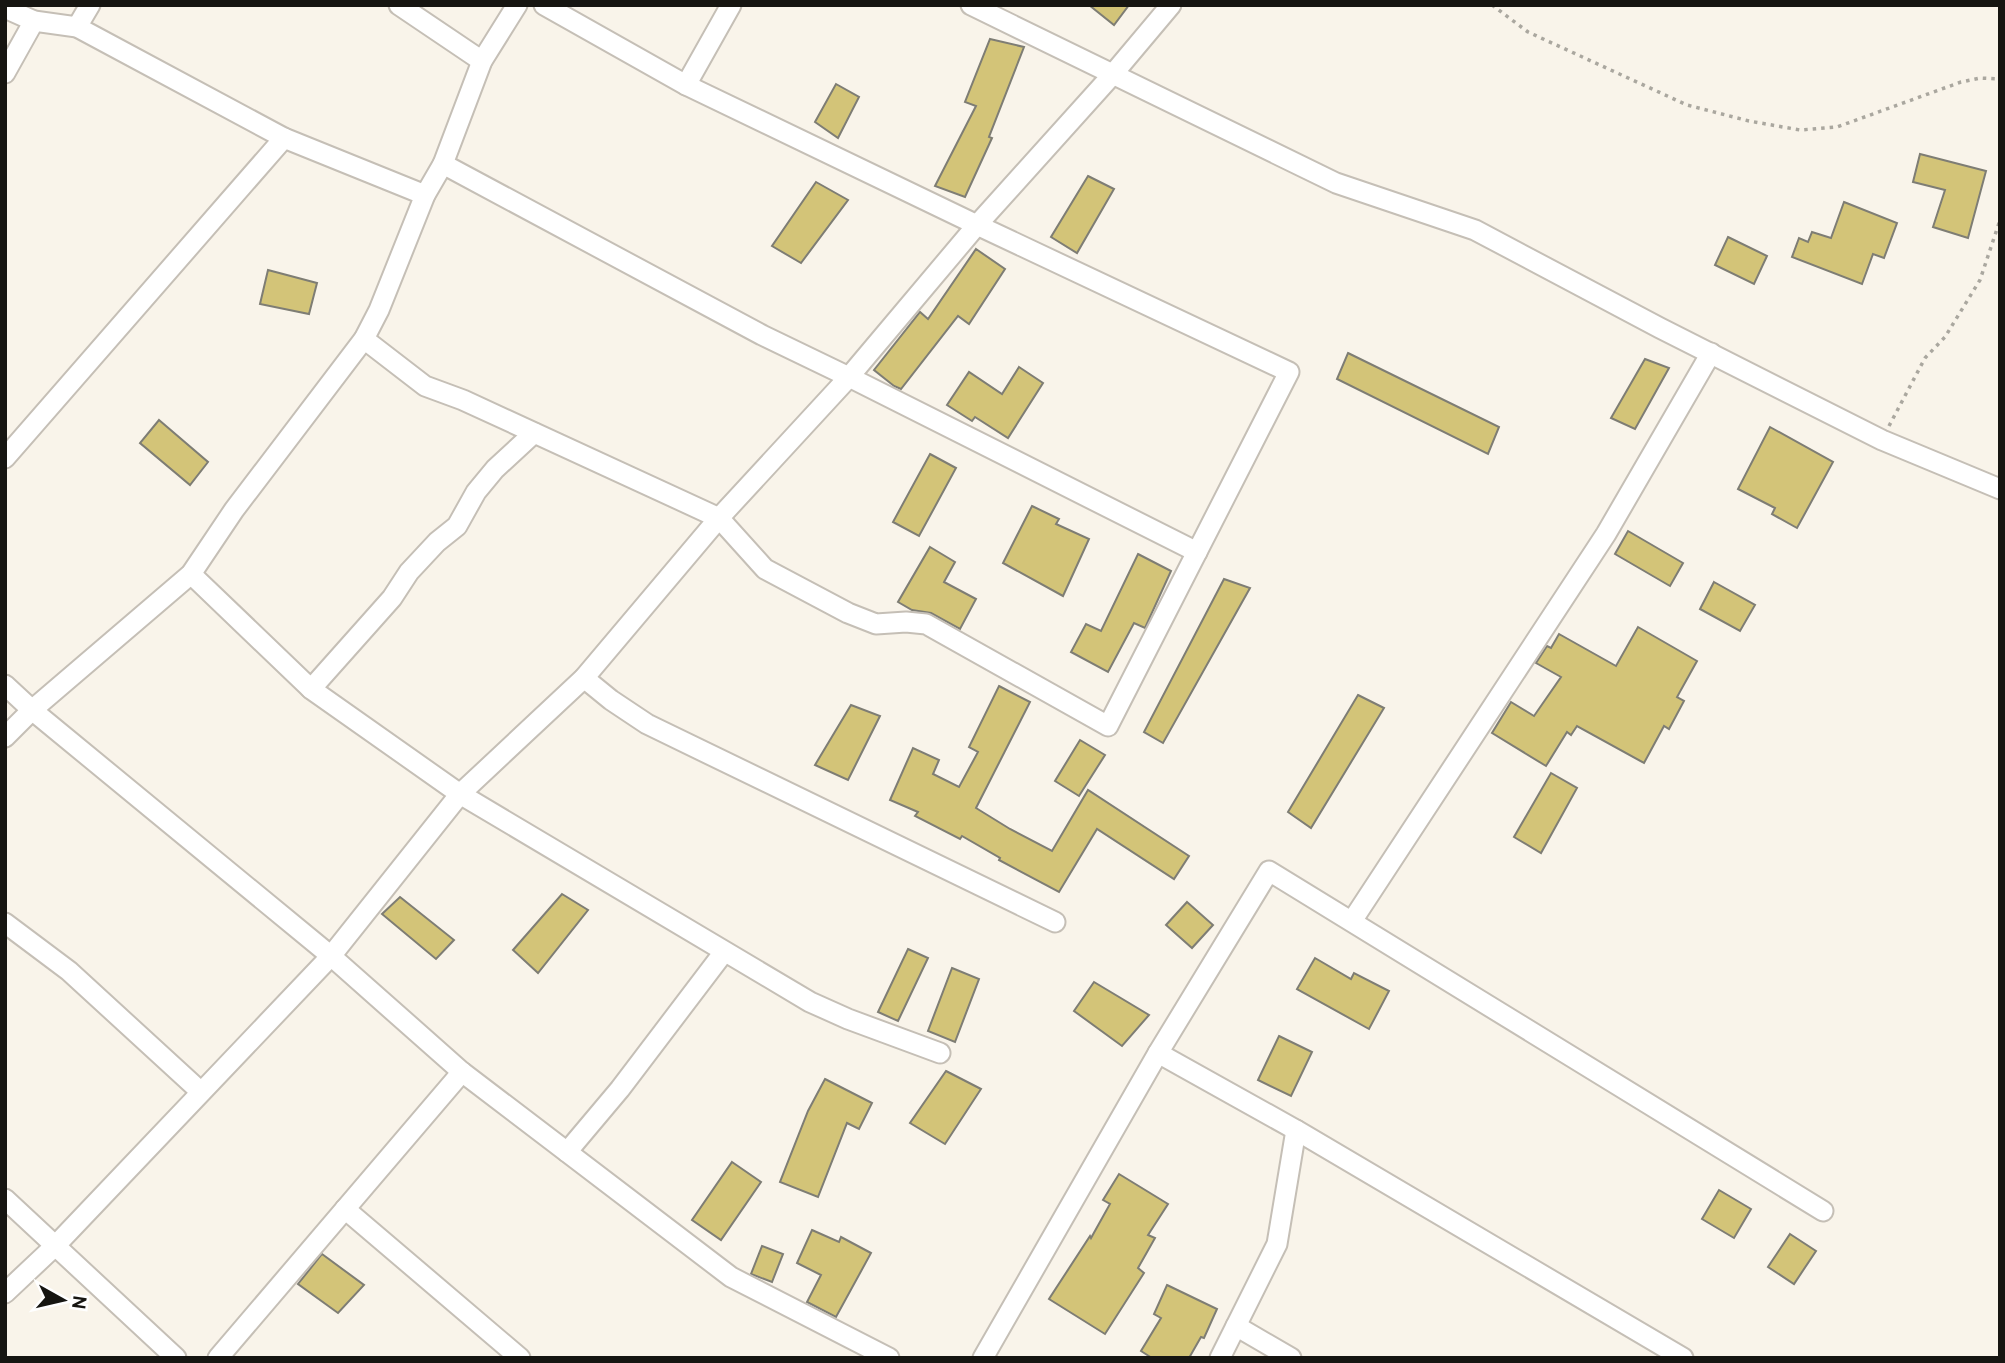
<svg xmlns="http://www.w3.org/2000/svg" width="2005" height="1363" font-family="Overpass,sans-serif">
<style>
.building{fill:#d3c478;stroke:#7e7d74;stroke-width:2}
.lines{fill:none;stroke-linecap:round;stroke-linejoin:round}
.minor-casing{stroke:#c5bfb6;stroke-width:23}
.path{stroke:#aaa79f;stroke-width:3.5;stroke-dasharray:3.5 5;stroke-linecap:butt}
.minor{stroke:#fff;stroke-width:19}
</style>
<rect width="100%" height="100%" fill="#f9f4ea"/>
<g class="building">
<polygon points="1089,5 1129,5 1114,25"/>
<polygon points="990,39 1024,47 989,137 992,138 965,197 935,186 976,106 965,102"/>
<polygon points="836,84 859,97 838,138 815,122"/>
<polygon points="1920,154 1986,171 1968,238 1933,227 1945,190 1913,182"/>
<polygon points="1088,176 1114,189 1077,253 1051,237"/>
<polygon points="816,182 848,200 801,263 772,246"/>
<polygon points="1844,202 1897,223 1884,258 1873,254 1862,284 1792,257 1799,238 1808,242 1812,232 1831,238"/>
<polygon points="1728,237 1767,256 1754,284 1715,265"/>
<polygon points="976,249 1005,269 969,324 958,316 901,389 894,386 874,370 920,312 928,319"/>
<polygon points="268,270 317,283 309,314 260,304"/>
<polygon points="1348,353 1499,427 1488,454 1337,379"/>
<polygon points="1645,359 1669,368 1635,429 1611,418"/>
<polygon points="1019,367 1043,383 1008,438 975,417 972,421 947,405 969,372 1002,394"/>
<polygon points="159,420 208,462 190,485 140,443"/>
<polygon points="1770,427 1833,462 1797,528 1772,514 1775,508 1738,489"/>
<polygon points="930,454 956,468 919,536 893,522"/>
<polygon points="1032,506 1059,519 1056,524 1089,539 1063,596 1003,563"/>
<polygon points="1628,531 1683,563 1670,586 1615,554"/>
<polygon points="930,547 955,562 944,582 976,599 960,629 931,613 912,610 898,602"/>
<polygon points="1138,554 1171,571 1145,628 1134,623 1108,672 1071,652 1086,624 1101,631"/>
<polygon points="1224,579 1250,588 1163,743 1144,732"/>
<polygon points="1714,582 1755,605 1740,631 1700,609"/>
<polygon points="1638,627 1697,661 1677,697 1684,701 1669,729 1664,726 1644,763 1577,726 1571,735 1567,732 1546,766 1492,733 1511,702 1534,716 1561,677 1536,663 1547,646 1551,648 1559,634 1616,666"/>
<polygon points="999,686 1030,702 976,808 1010,829 1052,851 1088,790 1189,856 1174,879 1097,829 1059,892 999,860 1000,858 962,836 960,839 915,816 918,812 890,800 913,748 939,760 933,774 959,787 978,752 969,747"/>
<polygon points="1358,695 1384,708 1311,828 1288,812"/>
<polygon points="851,705 880,716 848,780 815,765"/>
<polygon points="1080,740 1105,755 1079,796 1055,781"/>
<polygon points="1551,773 1577,788 1541,853 1514,837"/>
<polygon points="562,894 588,910 538,973 513,950"/>
<polygon points="400,897 454,940 436,959 382,914"/>
<polygon points="1187,902 1213,925 1192,948 1166,925"/>
<polygon points="908,949 928,958 898,1021 878,1012"/>
<polygon points="1315,958 1351,979 1354,973 1389,991 1369,1029 1297,989"/>
<polygon points="952,968 979,979 955,1042 928,1031"/>
<polygon points="1094,982 1149,1015 1122,1046 1074,1011"/>
<polygon points="1279,1036 1312,1052 1291,1096 1258,1080"/>
<polygon points="946,1071 981,1089 945,1144 910,1123"/>
<polygon points="825,1079 872,1103 859,1129 847,1123 818,1197 780,1182 808,1111"/>
<polygon points="732,1162 761,1182 721,1240 692,1220"/>
<polygon points="1119,1174 1168,1204 1148,1235 1155,1238 1138,1268 1144,1273 1105,1334 1049,1299 1090,1236 1091,1238 1110,1204 1103,1200"/>
<polygon points="1719,1190 1751,1209 1734,1238 1702,1219"/>
<polygon points="812,1230 839,1242 841,1237 871,1253 836,1317 807,1302 821,1275 797,1263"/>
<polygon points="1790,1234 1816,1251 1794,1284 1768,1267"/>
<polygon points="762,1246 783,1254 772,1282 751,1274"/>
<polygon points="322,1254 364,1285 338,1313 298,1284"/>
<polygon points="1167,1285 1217,1309 1204,1338 1201,1337 1189,1358 1152,1358 1141,1351 1161,1318 1154,1314"/>
</g>
<g class="lines">
<defs>
<g id="minor">
<polyline points="399,5 482,61"/>
<polyline points="971,5 1336,183 1475,230 1660,328 1882,440 2000,489"/>
<polyline points="5,8 34,21 77,27 284,138 425,195"/>
<polyline points="77,27 90,5"/>
<polyline points="5,73 34,21"/>
<polyline points="686,85 731,5"/>
<polyline points="443,164 762,335 849,377 1197,552"/>
<polyline points="364,339 425,386 463,400 719,518 765,569 848,613 876,624 906,622 926,624 1108,726 1289,372 977,225 686,85 544,5"/>
<polyline points="5,458 284,138"/>
<polyline points="191,574 311,689 460,794 810,1002 848,1019 940,1053"/>
<polyline points="584,678 611,700 647,724 1055,922"/>
<polyline points="5,685 32,710 331,956 462,1072 731,1277 889,1358"/>
<polyline points="311,689 392,598 409,572 437,542 457,526 476,492 495,469 534,433"/>
<polyline points="5,737 32,710 191,574 234,510 364,339 379,310 425,195 443,164 482,61 517,5"/>
<polyline points="1352,921 1606,534 1711,353"/>
<polyline points="5,923 69,971 201,1092"/>
<polyline points="1158,1053 1296,1130 1683,1358"/>
<polyline points="567,1152 620,1089 724,952"/>
<polyline points="5,1199 176,1358"/>
<polyline points="345,1209 520,1358"/>
<polyline points="5,1293 56,1245 331,956 460,794 584,678 719,518 849,377 977,225 1113,74 1171,5"/>
<polyline points="1236,1326 1291,1358"/>
<polyline points="218,1358 462,1072"/>
<polyline points="983,1358 1158,1053 1269,871 1823,1211"/>
<polyline points="1220,1358 1277,1244 1296,1130"/>
</g>
</defs>
<use href="#minor" class="minor-casing"/>
<g class="path">
<polyline points="1492,5 1528,32 1687,105 1749,121 1800,130 1837,127 1961,82 1980,78 2000,79"/>
<polyline points="1889,426 1925,358 1945,337 1980,280 2000,220"/>
</g>
<use href="#minor" class="minor"/>
</g>
<rect width="2005" height="1363" fill="none" stroke="#161511" stroke-width="14"/>
<g transform="translate(63 1300) rotate(98)" stroke="#ffffff" stroke-width="5" paint-order="stroke">
<path d="M0-5L12 26L0 18L-12 26Z" fill="#161511"/>
<text y="-10" font-size="19" font-weight="bold" text-anchor="middle" fill="#161511">N</text>
</g>
</svg>
